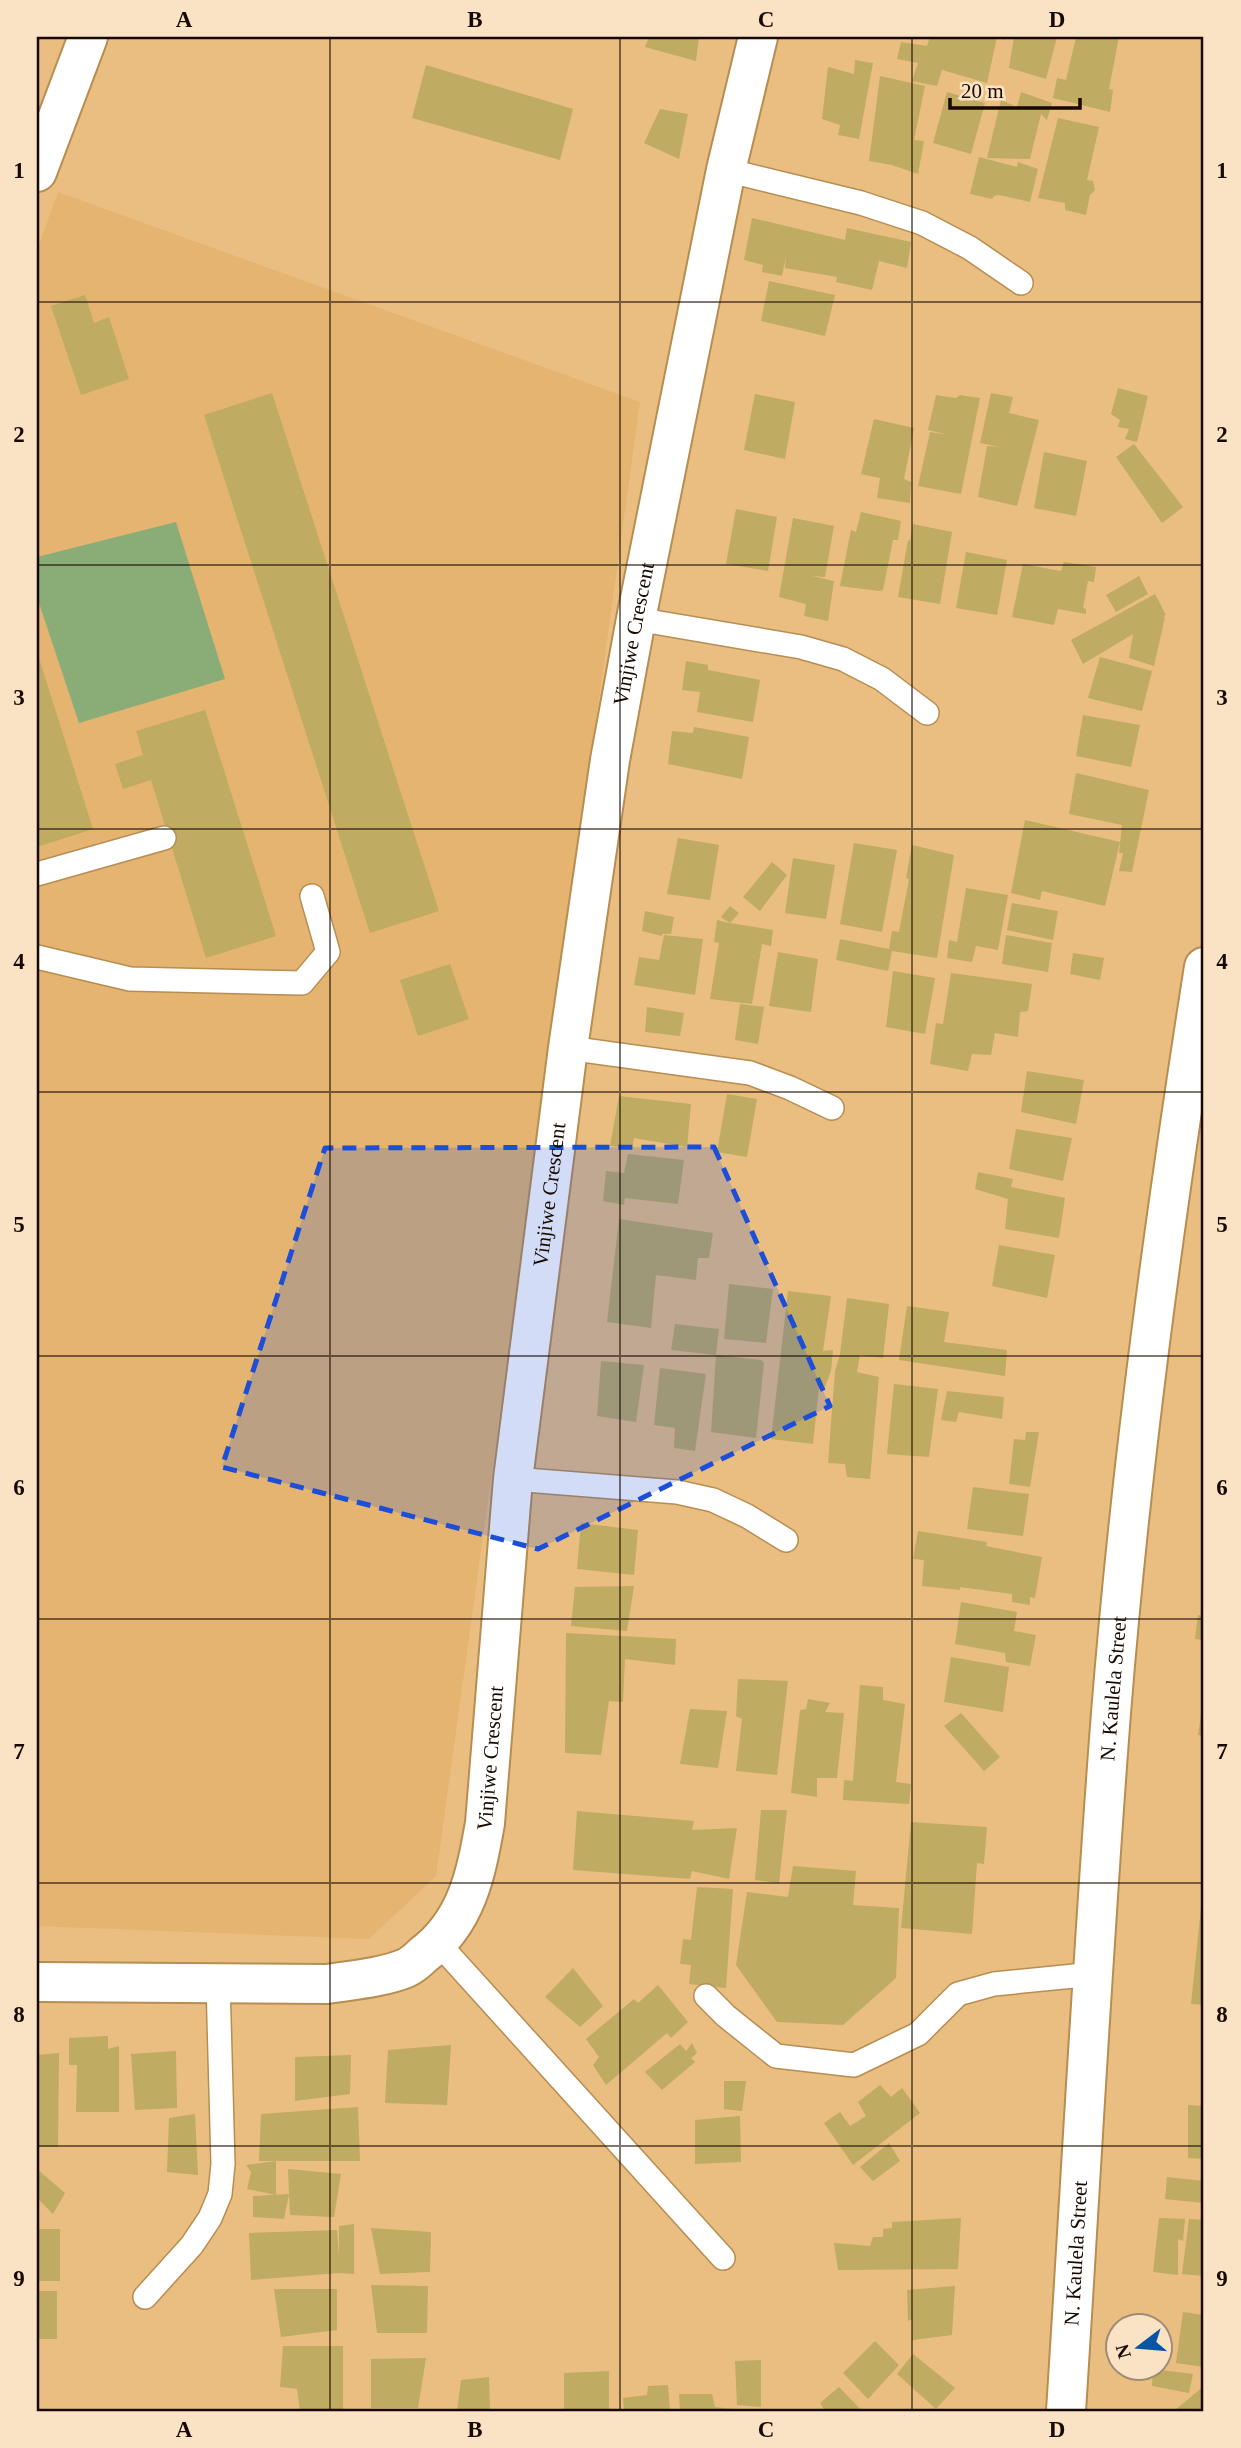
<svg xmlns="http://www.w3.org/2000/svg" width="1241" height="2448" font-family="'Times New Roman',serif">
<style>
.built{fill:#e4b470}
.green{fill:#8aac77}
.building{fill:#bfab61}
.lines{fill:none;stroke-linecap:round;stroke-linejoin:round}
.service-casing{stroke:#b78d51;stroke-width:26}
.minor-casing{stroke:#b78d51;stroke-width:42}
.tertiary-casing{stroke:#b78d51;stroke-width:42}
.service{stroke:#fff;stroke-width:23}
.minor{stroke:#fff;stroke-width:38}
.tertiary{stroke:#fff;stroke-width:38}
.marked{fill:#1d4ed8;fill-opacity:0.2;stroke:#1d4ed8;stroke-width:5;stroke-dasharray:14 9;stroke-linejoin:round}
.grid{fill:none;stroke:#180900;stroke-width:2;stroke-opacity:0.55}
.labels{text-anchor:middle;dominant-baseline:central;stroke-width:5;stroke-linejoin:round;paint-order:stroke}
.street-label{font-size:21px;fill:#180900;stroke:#fae3c5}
.neatline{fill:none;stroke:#180900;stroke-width:2.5}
.grid-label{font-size:23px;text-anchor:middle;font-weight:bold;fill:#180900}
</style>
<rect width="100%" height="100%" fill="#eabe81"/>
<polygon class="built" points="58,192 640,402 436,1876 369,1939 37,1926 37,250"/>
<polygon class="green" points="176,522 225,679 79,723 37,597 37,557"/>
<g class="building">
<polygon points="649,37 699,37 696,61 645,47"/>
<polygon points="930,37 1005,37 1004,40 997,37 987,83 942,70 937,86 912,81 918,63 897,59 901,42 927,46"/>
<polygon points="1014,37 1057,37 1046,79 1009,68"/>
<polygon points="1076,37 1119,37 1109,89 1113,90 1110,112 1053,98 1057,78 1066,80"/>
<polygon points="855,60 873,63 859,139 838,135 840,125 822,119 828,67 854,74"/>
<polygon points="426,65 573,109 560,160 412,118"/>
<polygon points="880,76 925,86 914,140 924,141 918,174 892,165 869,161"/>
<polygon points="947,92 985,103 971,154 933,143"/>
<polygon points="1021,92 1052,103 1047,120 1041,114 1030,159 987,158 1001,100 1017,107"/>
<polygon points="660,109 688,114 679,159 644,143"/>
<polygon points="1058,118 1099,127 1087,180 1093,181 1095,190 1090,195 1086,215 1065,210 1065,203 1038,198"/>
<polygon points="979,157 1017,167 1018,162 1038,169 1030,202 999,195 994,196 992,199 970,194"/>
<polygon points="752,218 845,240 847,228 911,242 907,268 879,261 872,290 836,282 837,277 785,268 786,256 782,276 762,272 763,265 744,260"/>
<polygon points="769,281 835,295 825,336 761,321"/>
<polygon points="85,295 94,323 109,317 129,379 81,395 51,306"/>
<polygon points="1118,388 1148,396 1137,442 1125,439 1129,429 1118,427 1120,420 1111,414"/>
<polygon points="272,393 439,911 370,933 204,415"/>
<polygon points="991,393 1013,397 1009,413 1039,420 1017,506 978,497 987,446 1000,447 980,443"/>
<polygon points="755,394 795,402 785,459 744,450"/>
<polygon points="936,395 956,398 960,395 980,398 961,494 918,486 930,432 949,435 928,430"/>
<polygon points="874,419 914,428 904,479 911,482 910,503 877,498 880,478 861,474"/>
<polygon points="1134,444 1183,507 1162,523 1116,457"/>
<polygon points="1044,452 1087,461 1076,516 1034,508"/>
<polygon points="736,509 777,517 768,571 726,564"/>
<polygon points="861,512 901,521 898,540 893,540 883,590 879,591 840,586 851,530 856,532"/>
<polygon points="793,518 834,526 825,577 812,576 834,581 828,621 804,616 806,604 779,597"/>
<polygon points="913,524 952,532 940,604 898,597 908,540 910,541"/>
<polygon points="966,552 1007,560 997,615 956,608"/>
<polygon points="1064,562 1096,567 1094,582 1088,581 1083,608 1086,609 1086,614 1058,609 1054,625 1012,617 1023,564 1061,571"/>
<polygon points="1139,576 1148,594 1116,612 1106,595"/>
<polygon points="1155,594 1166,615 1163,616 1165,617 1154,666 1129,658 1133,634 1083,664 1071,640"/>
<polygon points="37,652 93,829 37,847"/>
<polygon points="1100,657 1152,671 1142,711 1088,698"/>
<polygon points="686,661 708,665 708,670 760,680 753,722 697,712 700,692 682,690"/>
<polygon points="205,710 276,936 206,958 151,780 123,789 115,764 143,755 136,731"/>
<polygon points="1083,715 1140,725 1131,767 1076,756"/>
<polygon points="694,727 749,737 742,779 668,764 672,731 693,733"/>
<polygon points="1076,773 1149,790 1132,872 1119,871 1123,853 1119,853 1122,825 1069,814"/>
<polygon points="1025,820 1120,842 1105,906 1042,891 1040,900 1011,893"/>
<polygon points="678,838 719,845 710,900 667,894"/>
<polygon points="854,843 897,850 882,932 840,924"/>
<polygon points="912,845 954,855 937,958 892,951 888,971 836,960 840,939 889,949 892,931 899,932 909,879 906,878"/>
<polygon points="793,858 835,865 826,919 785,913"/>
<polygon points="772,862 787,875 760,911 743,897"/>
<polygon points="966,888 1008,895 998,950 976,946 972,962 947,958 949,940 957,942"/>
<polygon points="1012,903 1058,911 1053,940 1007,930"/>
<polygon points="730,906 739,913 730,923 773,930 771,946 762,944 752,1004 710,999 719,943 714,942 717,920 730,923 721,917"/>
<polygon points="645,911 674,917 671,934 662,934 662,936 642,931"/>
<polygon points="664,935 703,939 695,995 634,985 639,957 659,960"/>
<polygon points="1006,935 1052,943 1048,972 1002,964"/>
<polygon points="778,952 818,959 811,1012 769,1006"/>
<polygon points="1073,953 1104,958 1100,980 1070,974"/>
<polygon points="450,964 469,1019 418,1036 400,980"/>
<polygon points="893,971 935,978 925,1034 886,1027"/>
<polygon points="951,973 1032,984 1028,1011 1020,1012 1018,1037 995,1033 991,1055 972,1054 968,1071 930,1064 936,1023 943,1024"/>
<polygon points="740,1004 764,1007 758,1044 735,1040"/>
<polygon points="647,1007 684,1013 680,1036 645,1032"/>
<polygon points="1027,1071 1084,1080 1076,1124 1021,1112"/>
<polygon points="727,1094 757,1099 747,1157 717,1152"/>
<polygon points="619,1096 691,1104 687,1147 634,1138 632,1148 610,1146"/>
<polygon points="1016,1129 1072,1138 1063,1181 1009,1169"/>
<polygon points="628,1154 684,1160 678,1204 625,1198 624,1205 603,1201 606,1171 624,1173"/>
<polygon points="978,1172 1013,1179 1011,1187 1065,1198 1059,1238 1005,1229 1008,1199 975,1189"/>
<polygon points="619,1219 713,1233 709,1258 698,1258 696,1280 656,1275 651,1328 607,1322"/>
<polygon points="999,1245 1055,1255 1047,1298 992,1286"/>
<polygon points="729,1284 773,1289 766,1343 724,1339"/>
<polygon points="788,1291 831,1296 823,1351 833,1350 831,1371 824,1390 819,1387 813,1444 771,1439"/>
<polygon points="847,1298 889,1304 883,1358 860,1355 857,1372 879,1377 870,1479 847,1477 845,1464 828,1463 835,1371 840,1354"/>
<polygon points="907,1306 949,1312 944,1342 1007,1350 1005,1376 899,1360"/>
<polygon points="675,1324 719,1329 716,1355 761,1360 764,1363 756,1438 711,1432 716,1355 671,1350"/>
<polygon points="601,1361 644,1365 636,1422 597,1416"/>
<polygon points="660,1368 706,1374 695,1451 674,1448 675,1428 654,1425"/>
<polygon points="894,1384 938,1389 929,1457 887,1454"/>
<polygon points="947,1391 1004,1397 1002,1419 959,1412 956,1422 941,1420"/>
<polygon points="1026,1432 1039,1432 1030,1487 1009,1484 1014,1439 1025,1440"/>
<polygon points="973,1487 1029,1494 1023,1536 967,1529"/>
<polygon points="581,1523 638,1530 634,1575 577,1569"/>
<polygon points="918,1531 987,1542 986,1546 1042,1557 1035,1598 1030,1597 1030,1605 1012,1602 1012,1594 960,1587 960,1590 922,1586 924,1560 913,1559"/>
<polygon points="634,1586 627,1631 571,1626 575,1587"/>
<polygon points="961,1602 1017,1612 1014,1631 1036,1635 1030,1666 1006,1662 1005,1653 955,1644"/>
<polygon points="1198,1615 1204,1616 1204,1640 1195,1639"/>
<polygon points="566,1633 676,1639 675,1665 625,1659 623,1702 609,1701 601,1755 565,1753"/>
<polygon points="951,1657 1009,1667 1003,1712 944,1702"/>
<polygon points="738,1679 788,1681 777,1775 736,1771 742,1719 736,1716"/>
<polygon points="860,1685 883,1687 883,1700 905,1704 896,1782 911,1784 909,1804 843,1800 844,1780 853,1781"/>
<polygon points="808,1699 830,1703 825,1712 844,1713 837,1778 817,1778 817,1797 791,1793 800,1710 806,1709"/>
<polygon points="690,1709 727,1711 718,1768 680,1764"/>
<polygon points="961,1713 1000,1757 984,1771 944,1726"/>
<polygon points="1204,1714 1204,1736 1198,1735 1201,1715"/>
<polygon points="761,1810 787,1810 779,1883 755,1880"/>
<polygon points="577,1811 694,1821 692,1830 737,1828 729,1879 692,1871 690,1879 573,1870"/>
<polygon points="911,1822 987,1827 984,1864 977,1863 972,1934 901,1928"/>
<polygon points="793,1866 856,1871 853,1905 899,1908 896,1978 843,2025 777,2022 736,1965 747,1892 788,1897"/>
<polygon points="697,1887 733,1889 726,1988 689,1984 691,1965 680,1964 683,1939 691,1940"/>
<polygon points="1202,1898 1204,1898 1204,2005 1191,2004"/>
<polygon points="573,1968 603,2006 580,2027 545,1997"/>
<polygon points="658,1985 688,2022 671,2038 667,2033 606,2085 593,2065 599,2057 586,2039 634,1999 638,2003"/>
<polygon points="108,2036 108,2049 119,2046 119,2112 76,2112 77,2065 69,2065 69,2038"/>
<polygon points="692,2043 697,2053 691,2058 695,2062 662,2090 645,2072 680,2044 686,2051"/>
<polygon points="451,2045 447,2105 385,2103 388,2050"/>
<polygon points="176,2051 177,2108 135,2110 131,2054"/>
<polygon points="59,2053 58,2147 37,2147 37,2055"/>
<polygon points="351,2055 350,2094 295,2101 295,2057"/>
<polygon points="724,2081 746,2081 742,2111 724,2109"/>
<polygon points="880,2085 891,2097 902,2088 920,2113 853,2165 824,2123 840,2112 850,2126 866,2116 858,2102"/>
<polygon points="1188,2105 1204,2106 1204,2159 1188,2158"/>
<polygon points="358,2107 360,2161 276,2161 276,2195 247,2189 251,2172 246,2165 276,2161 259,2161 261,2114"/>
<polygon points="195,2114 198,2175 167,2172 169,2118"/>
<polygon points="740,2116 741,2162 695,2164 695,2120"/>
<polygon points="889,2143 900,2161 873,2181 860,2167"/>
<polygon points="37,2169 65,2193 53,2214 37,2198"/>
<polygon points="288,2169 341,2174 334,2217 290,2215 289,2194 284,2219 253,2217 253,2196 289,2194"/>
<polygon points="1167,2177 1204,2181 1204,2203 1165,2199"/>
<polygon points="961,2218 958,2269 838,2270 834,2243 870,2246 873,2237 883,2237 883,2229 892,2228 892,2222"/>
<polygon points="1159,2218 1185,2219 1183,2241 1178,2239 1178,2275 1153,2272"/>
<polygon points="1189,2219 1204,2220 1204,2276 1182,2274"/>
<polygon points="354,2224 354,2274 339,2273 251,2280 249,2233 337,2230 339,2257 339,2226"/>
<polygon points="371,2228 431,2232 430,2272 380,2274"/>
<rect x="37" y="2229" width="23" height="52"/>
<polygon points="371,2285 428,2286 427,2333 377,2333"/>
<polygon points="955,2286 952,2335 912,2340 912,2319 908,2321 907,2290"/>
<polygon points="274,2289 337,2289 337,2330 281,2337"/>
<rect x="37" y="2291" width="20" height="48"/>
<polygon points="1183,2312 1204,2315 1204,2367 1176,2363"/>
<polygon points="875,2341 899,2365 868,2399 843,2373"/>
<polygon points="283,2346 343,2346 343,2411 300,2411 297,2389 280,2387"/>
<polygon points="913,2354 955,2388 936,2409 897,2374"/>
<polygon points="426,2358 418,2408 371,2408 371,2359"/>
<polygon points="761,2360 761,2407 737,2405 735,2361"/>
<polygon points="1153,2369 1193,2374 1189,2393 1152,2386"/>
<polygon points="609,2371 609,2411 564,2411 564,2373"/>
<polygon points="489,2377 490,2411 457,2411 461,2380"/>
<polygon points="668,2385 670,2411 624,2411 623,2398 647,2395 648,2386"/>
<polygon points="1204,2386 1204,2404 1197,2411 1176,2411 1175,2410"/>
<polygon points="839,2387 862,2411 825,2411 820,2403"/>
<polygon points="679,2394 712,2394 715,2407 732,2409 732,2411 680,2411"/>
</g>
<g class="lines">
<defs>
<g id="service">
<polyline points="726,170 861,203 922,223 970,248 1021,283"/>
<polyline points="636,619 801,647 843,659 882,679 927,713"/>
<polyline points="37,874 164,838"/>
<polyline points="37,957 130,979 302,983 328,952 312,896"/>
<polyline points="568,1048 750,1073 790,1088 832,1108"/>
<polyline points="513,1479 677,1492 713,1500 747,1516 786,1540"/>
<polyline points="439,1944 723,2258"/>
<polyline points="706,1996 726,2016 776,2056 854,2065 918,2034 958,1994 994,1984 1094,1974"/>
<polyline points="145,2297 192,2245 210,2218 220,2194 223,2164 218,1982"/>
</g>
<g id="minor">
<polyline points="37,172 88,37"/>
<path id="s1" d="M37 1982 327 1984C353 1980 381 1978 406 1968 412 1965 418 1960 423 1955 467 1922 476 1874 485 1823L513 1479 568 1048 610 760 636 619 726 170 758 37"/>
</g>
<g id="tertiary">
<path id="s2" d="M1066 2411C1081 2178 1093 1945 1111 1713 1131 1463 1165 1215 1204 967"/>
</g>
</defs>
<use href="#service" class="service-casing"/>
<use href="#minor" class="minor-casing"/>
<use href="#tertiary" class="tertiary-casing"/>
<use href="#service" class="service"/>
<use href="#minor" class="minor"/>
<use href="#tertiary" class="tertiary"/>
</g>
<path class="marked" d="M714 1147 830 1406 538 1549 222 1467 325 1148Z"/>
<path class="grid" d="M330 37V2411M620 37V2411M912 37V2411M37 302H1204M37 565H1204M37 829H1204M37 1092H1204M37 1356H1204M37 1619H1204M37 1883H1204M37 2146H1204"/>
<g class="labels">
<g class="street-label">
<text stroke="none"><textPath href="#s1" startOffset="1741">Vinjiwe Crescent</textPath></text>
<text stroke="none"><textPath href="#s1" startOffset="1174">Vinjiwe Crescent</textPath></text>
<text stroke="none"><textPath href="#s2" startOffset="724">N. Kaulela Street</textPath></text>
<text stroke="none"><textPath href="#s1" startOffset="607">Vinjiwe Crescent</textPath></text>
<text stroke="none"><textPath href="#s2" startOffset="158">N. Kaulela Street</textPath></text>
</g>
</g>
<rect width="1241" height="2448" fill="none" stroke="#fae3c5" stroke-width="77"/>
<g transform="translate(1139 2347) rotate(254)"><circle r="33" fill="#fae3c5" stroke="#a08c76" stroke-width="2"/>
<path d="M0-5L12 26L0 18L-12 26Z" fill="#0855a4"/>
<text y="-10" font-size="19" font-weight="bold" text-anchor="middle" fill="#180900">N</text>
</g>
<path d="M950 98v10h130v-10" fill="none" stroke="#180900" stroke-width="3.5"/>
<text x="961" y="98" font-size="21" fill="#180900" stroke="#fae3c5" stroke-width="5" paint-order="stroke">20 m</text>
<rect x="38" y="38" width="1164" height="2372" class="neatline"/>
<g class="grid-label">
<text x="184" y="27">A</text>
<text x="475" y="27">B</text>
<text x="766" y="27">C</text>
<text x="1057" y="27">D</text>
<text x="19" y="178">1</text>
<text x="1222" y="178">1</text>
<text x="19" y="442">2</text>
<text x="1222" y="442">2</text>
<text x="19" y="705">3</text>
<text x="1222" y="705">3</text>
<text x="19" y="969">4</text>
<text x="1222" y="969">4</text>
<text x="19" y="1232">5</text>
<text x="1222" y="1232">5</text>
<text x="19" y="1495">6</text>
<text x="1222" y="1495">6</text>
<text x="19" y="1759">7</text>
<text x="1222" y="1759">7</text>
<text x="19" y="2022">8</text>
<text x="1222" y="2022">8</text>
<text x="19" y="2286">9</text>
<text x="1222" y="2286">9</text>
<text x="184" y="2437">A</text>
<text x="475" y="2437">B</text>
<text x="766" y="2437">C</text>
<text x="1057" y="2437">D</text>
</g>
</svg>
